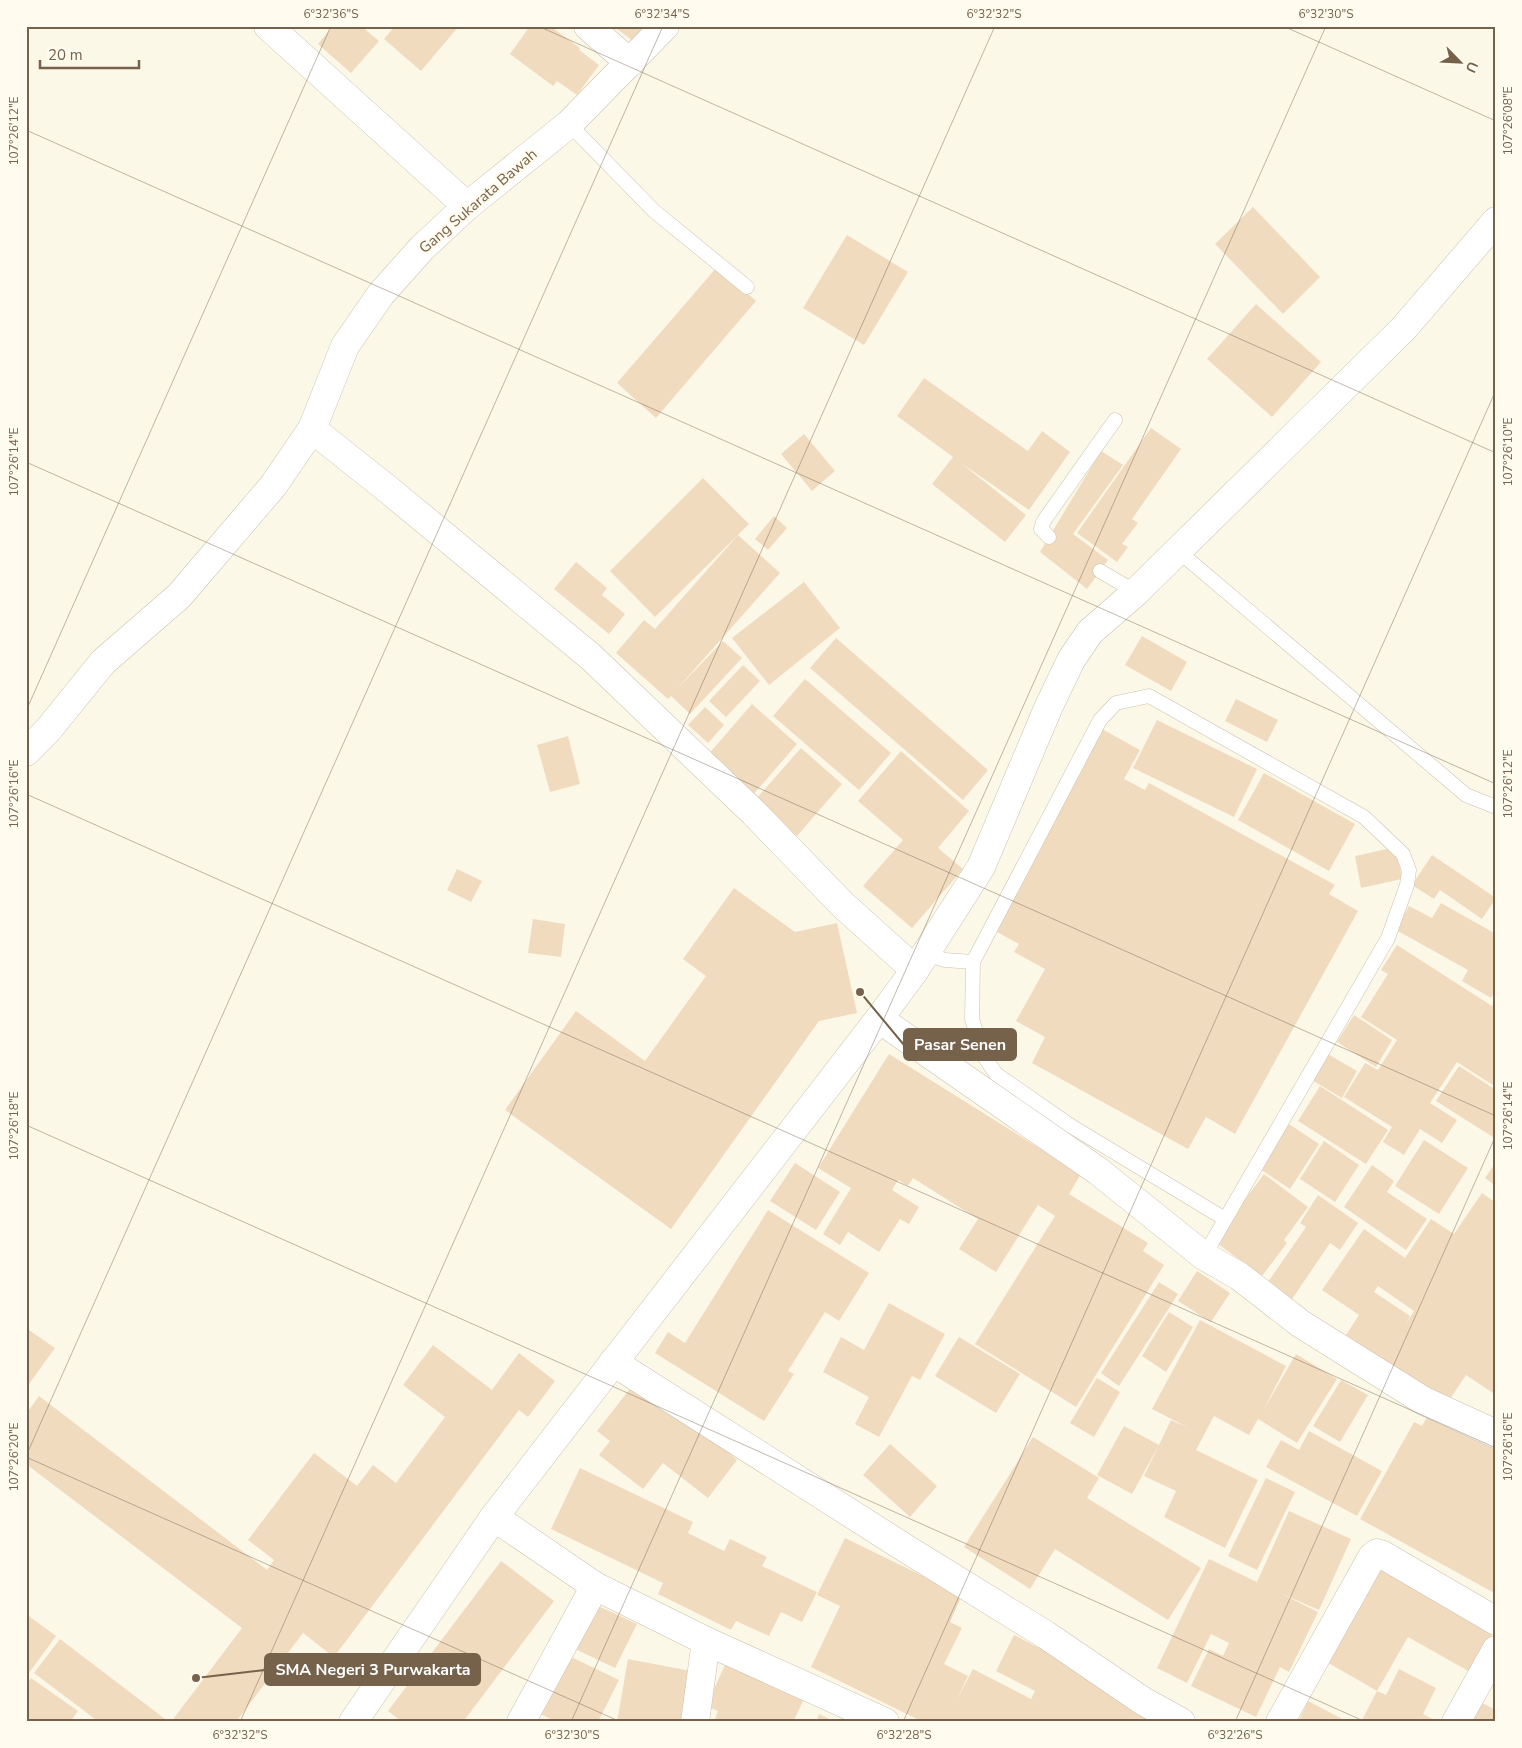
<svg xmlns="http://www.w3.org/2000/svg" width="1522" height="1748" font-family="'Nunito Sans',sans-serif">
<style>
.building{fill:#f1dbbf;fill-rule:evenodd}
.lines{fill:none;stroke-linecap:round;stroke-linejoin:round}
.service-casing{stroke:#cec1ad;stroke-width:15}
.minor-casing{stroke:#cec1ad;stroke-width:29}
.service{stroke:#fff;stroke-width:14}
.minor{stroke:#fff;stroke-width:28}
.ticks{fill:none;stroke:#76624b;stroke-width:1;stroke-opacity:0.45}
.labels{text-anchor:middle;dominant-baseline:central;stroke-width:5;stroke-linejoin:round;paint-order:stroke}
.street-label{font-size:15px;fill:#76624b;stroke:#fffbee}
.leader{fill:none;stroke:#76624b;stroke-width:2}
.callout-dot{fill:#76624b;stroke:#fffbee;stroke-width:2}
.callout{fill:#76624b;stroke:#76624b;stroke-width:2}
.callout-label{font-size:16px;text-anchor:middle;font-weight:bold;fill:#fff}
.neatline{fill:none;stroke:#76624b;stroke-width:2}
.ticks-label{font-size:12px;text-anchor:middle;fill:#76624b}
</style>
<rect width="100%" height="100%" fill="#fcf8e7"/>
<g class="building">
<polygon points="333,26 361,26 379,41 351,73 318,44"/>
<polygon points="395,26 459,26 421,71 384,39"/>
<polygon points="530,26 550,26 580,48 579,50 599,65 577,95 557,81 553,86 510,54"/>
<polygon points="613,26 644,26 633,41"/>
<polygon points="1253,207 1320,277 1283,314 1215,244"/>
<polygon points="847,235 908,272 864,345 803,308"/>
<polygon points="717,267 756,301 656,418 617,383"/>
<polygon points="1256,304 1321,362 1272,417 1207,359"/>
<polygon points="924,378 1028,451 1042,431 1070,452 1029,510 961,463 1026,515 1005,542 932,484 953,457 897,416"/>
<polygon points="1151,428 1181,449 1132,519 1138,523 1122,544 1128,547 1117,562 1077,533"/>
<polygon points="804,434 835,471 812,491 781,454"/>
<polygon points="1101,451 1123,465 1073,534 1108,560 1087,589 1040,552"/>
<polygon points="703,478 749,524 655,617 610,571"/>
<polygon points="774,516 787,528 768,550 755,539"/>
<polygon points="738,535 780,573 677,689 723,641 742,658 690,714 671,696 668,699 616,653 644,620 655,629"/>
<polygon points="576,562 607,588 602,595 625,614 609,634 554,589"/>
<polygon points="804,582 840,628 769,685 732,638"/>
<polygon points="1142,636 1187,662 1171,691 1125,665"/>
<polygon points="836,638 988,770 963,800 810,668"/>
<polygon points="743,665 760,681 726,717 709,701"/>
<polygon points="805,679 891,753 859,790 773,716"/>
<polygon points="1236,699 1278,720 1267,742 1225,721"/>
<polygon points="752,704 797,744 752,796 707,756"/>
<polygon points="705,707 724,725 708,743 688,725"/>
<polygon points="1157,720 1257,769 1234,817 1133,768"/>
<polygon points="1102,729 1140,750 1124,779 1145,790 1149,783 1335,885 1329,894 1358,911 1235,1134 1206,1117 1188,1149 1032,1063 1045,1037 1016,1021 1045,969 1014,952 1019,944 997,932 1040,841"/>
<polygon points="568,736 580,784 550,792 537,745"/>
<polygon points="801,748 842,784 797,836 756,799"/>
<polygon points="901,751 969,811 938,848 963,869 912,928 863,886 903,840 858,801"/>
<polygon points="1264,773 1355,824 1329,871 1238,820"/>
<polygon points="1396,847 1402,879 1361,888 1355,856"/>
<polygon points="1432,855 1496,898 1482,919 1440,890 1434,899 1412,885"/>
<polygon points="457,869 482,881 471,902 447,890"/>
<polygon points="734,888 795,932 837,923 857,1013 819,1021 671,1229 505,1110 576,1011 645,1061 706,976 683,959"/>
<polygon points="1441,903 1496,934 1496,989 1491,998 1462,981 1468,970 1396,930 1409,906 1432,918"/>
<polygon points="533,919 565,924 561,957 528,953"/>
<polygon points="1397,945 1492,1006 1496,999 1496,1087 1457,1062 1430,1103 1457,1120 1442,1143 1420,1129 1404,1155 1383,1142 1392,1127 1344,1097 1365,1063 1378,1070 1397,1040 1361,1017 1388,974 1381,970"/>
<polygon points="1354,1015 1392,1040 1376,1067 1337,1042"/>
<polygon points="1326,1053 1357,1071 1342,1098 1310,1079"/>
<polygon points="889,1054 1081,1174 1069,1194 1148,1243 1143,1251 1164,1265 1076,1407 975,1344 1055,1216 1038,1205 996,1272 959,1249 978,1219 913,1178 908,1186 898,1180 892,1190 919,1207 909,1224 900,1219 879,1252 848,1232 840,1245 823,1234 851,1188 818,1168"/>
<polygon points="1459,1066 1496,1090 1496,1139 1436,1101"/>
<polygon points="1320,1086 1388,1130 1366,1164 1298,1121"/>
<polygon points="1289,1124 1319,1144 1290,1189 1260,1169"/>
<polygon points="1424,1140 1468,1168 1439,1214 1395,1186"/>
<polygon points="1324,1141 1359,1165 1335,1202 1300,1179"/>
<polygon points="1496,1162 1496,1186 1485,1178"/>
<polygon points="795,1163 840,1192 816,1230 770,1201"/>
<polygon points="1372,1165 1394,1181 1387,1192 1427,1219 1406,1250 1344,1207"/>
<polygon points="1264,1174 1308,1207 1284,1240 1287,1243 1262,1276 1214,1241"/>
<path d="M1482 1193 1496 1203V1395L1466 1375 1448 1402 1346 1335 1359 1315 1322 1290 1364 1229 1405 1258 1431 1219 1454 1234ZM1378 1286 1414 1311 1406 1324 1410 1316 1374 1292Z"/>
<polygon points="1318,1195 1358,1223 1340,1250 1330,1243 1290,1302 1266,1285 1306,1227 1300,1223"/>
<polygon points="768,1210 869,1273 839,1321 825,1312 788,1371 794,1374 764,1421 655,1353 668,1332 685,1343"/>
<polygon points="1197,1271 1230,1293 1211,1322 1178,1301"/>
<polygon points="1159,1282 1178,1294 1119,1386 1101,1373"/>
<polygon points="889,1303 945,1334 920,1380 912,1376 879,1437 855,1424 869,1397 823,1372 841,1337 864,1350"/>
<polygon points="1169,1312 1193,1327 1166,1372 1142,1356"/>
<polygon points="1200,1320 1286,1366 1264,1409 1296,1354 1337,1379 1297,1443 1258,1419 1249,1435 1214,1416 1196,1450 1258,1480 1225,1548 1164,1517 1176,1491 1144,1476 1171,1420 1189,1428 1152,1409"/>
<polygon points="26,1328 55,1348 26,1388"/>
<polygon points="959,1337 1020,1374 996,1413 935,1376"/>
<polygon points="433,1345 492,1390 519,1353 555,1381 528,1417 519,1410 334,1657 303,1633 236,1722 171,1722 242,1628 26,1464 26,1414 39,1396 267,1570 274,1560 248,1540 314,1453 357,1486 373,1465 396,1483 445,1417 403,1385"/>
<polygon points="1097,1378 1120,1392 1094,1437 1070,1423"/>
<polygon points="1341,1380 1368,1395 1340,1442 1313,1426"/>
<polygon points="636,1381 734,1448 730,1454 737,1460 708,1498 663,1463 643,1489 599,1455 610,1441 597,1431"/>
<polygon points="1431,1411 1496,1447 1496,1594 1360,1519 1414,1422 1422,1426"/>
<polygon points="1124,1426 1159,1445 1132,1494 1097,1475"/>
<polygon points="1309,1431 1382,1471 1357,1516 1266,1467 1281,1440 1299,1450"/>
<polygon points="1033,1437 1099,1478 1087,1498 1201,1568 1168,1620 1055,1549 1030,1589 964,1547"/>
<polygon points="890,1444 937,1486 910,1517 863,1475"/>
<polygon points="580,1468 693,1522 688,1533 724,1551 730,1539 767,1557 762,1566 817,1592 802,1622 781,1612 769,1636 736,1621 731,1630 658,1594 663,1583 551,1529"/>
<polygon points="1266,1478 1295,1492 1257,1570 1228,1556"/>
<polygon points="1289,1511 1351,1539 1319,1610 1280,1593 1318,1612 1289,1672 1280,1667 1256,1717 1191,1686 1209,1649 1223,1656 1229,1643 1211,1634 1187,1683 1157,1668 1209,1559 1257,1582"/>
<polygon points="845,1538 962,1595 950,1622 962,1628 944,1664 968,1676 956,1701 973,1669 1031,1699 1035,1691 996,1671 1014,1635 1053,1655 1163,1722 923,1722 811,1667 840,1606 817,1595"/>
<polygon points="501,1561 554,1601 463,1722 402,1722 388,1711"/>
<polygon points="1379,1567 1493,1632 1470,1672 1408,1637 1377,1691 1386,1695 1399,1669 1436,1688 1423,1714 1438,1722 1361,1722 1377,1691 1325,1661"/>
<polygon points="594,1604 637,1624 615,1668 573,1648"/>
<polygon points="26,1614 56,1636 26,1677"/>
<polygon points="60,1639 169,1722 99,1722 34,1673"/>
<polygon points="569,1656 619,1680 598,1722 556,1722 541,1714"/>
<polygon points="628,1659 691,1671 682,1722 617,1722"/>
<polygon points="726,1663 804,1699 793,1722 714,1722 718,1711 706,1706"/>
<polygon points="31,1678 78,1711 70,1722 26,1722 26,1685"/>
<polygon points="1474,1699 1496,1710 1496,1722 1462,1722"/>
<polygon points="1308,1701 1348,1722 1298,1722"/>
<polygon points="819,1714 836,1722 816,1722"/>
</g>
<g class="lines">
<defs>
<g id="service">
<polyline points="569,124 654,211 747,287"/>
<polyline points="1049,537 1041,529 1043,522 1115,420"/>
<polyline points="1177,550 1466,795 1496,807"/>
<polyline points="1100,571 1136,592"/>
<polyline points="925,954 945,960 973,962"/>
<polyline points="1204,1256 1388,938 1407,885 1409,870 1403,854 1364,817 1149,696 1116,703 1100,720 973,962 972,1019 983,1055 996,1074 1071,1126 1225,1219"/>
</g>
<g id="minor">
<polyline points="268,26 467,206"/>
<polyline points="588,26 630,63"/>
<polyline points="312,429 385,487 591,657 754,813 843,905 915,970"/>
<polyline points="26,752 48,730 103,662 179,596 273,486 312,429 345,346 381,294 422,248 467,206 569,124 665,26"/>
<polyline points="879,1019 1098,1171 1204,1256 1239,1276 1301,1324 1424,1401 1496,1434"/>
<polyline points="613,1362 905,1548 1046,1635 1143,1701 1181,1722"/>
<polyline points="494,1517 595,1586 706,1641 885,1722"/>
<polyline points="353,1722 494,1517 879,1019 915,970 981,867 1049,706 1071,660 1090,632 1136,592 1404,328 1496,221"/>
<polyline points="521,1722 595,1586"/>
<polyline points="695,1722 706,1641"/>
<polyline points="1280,1722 1372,1557 1377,1553 1383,1555 1496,1621"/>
<polyline points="1456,1722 1496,1650"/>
</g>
</defs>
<use href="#service" class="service-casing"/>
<use href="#minor" class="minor-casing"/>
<use href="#service" class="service"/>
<use href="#minor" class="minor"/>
</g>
<path class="ticks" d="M538 26 1496 453M1283 26 1496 121M26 130 1496 784M26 462 1496 1116M26 711 331 26M26 794 1496 1448M26 1125 1366 1722M26 1456 663 26M26 1457 621 1722M240 1722 995 26M571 1722 1326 26M903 1722 1496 390M1235 1722 1496 1135"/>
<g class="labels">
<g class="street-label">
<text transform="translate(478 201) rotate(-41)">Gang Sukarata Bawah</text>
</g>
</g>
<path class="leader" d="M860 992L904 1045M196 1678L265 1670"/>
<g class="callout-dot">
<circle cx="860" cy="992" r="5"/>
<circle cx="196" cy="1678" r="5"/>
</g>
<g class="callout">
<rect x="904" y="1029" width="112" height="31" rx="5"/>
<rect x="265" y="1654" width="215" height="31" rx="5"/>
</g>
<g class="callout-label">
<text x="960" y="1050">Pasar Senen</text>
<text x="373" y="1675">SMA Negeri 3 Purwakarta</text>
</g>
<rect width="1522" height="1748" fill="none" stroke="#fffbee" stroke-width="55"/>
<g transform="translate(1460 62) rotate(114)" stroke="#fffbee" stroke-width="4" paint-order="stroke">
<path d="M0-4L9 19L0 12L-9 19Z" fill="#76624b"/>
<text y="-8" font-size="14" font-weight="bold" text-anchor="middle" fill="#76624b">U</text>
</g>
<path d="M40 60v8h99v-8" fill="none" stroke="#76624b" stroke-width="2.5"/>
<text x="48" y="60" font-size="15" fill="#76624b" stroke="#fffbee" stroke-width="4" paint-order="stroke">20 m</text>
<rect x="28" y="28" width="1466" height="1692" class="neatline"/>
<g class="ticks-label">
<text x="331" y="18">6°32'36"S</text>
<text x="662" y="18">6°32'34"S</text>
<text x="994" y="18">6°32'32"S</text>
<text x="1326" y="18">6°32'30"S</text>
<text transform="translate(1508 121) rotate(-90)" y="4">107°26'08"E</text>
<text transform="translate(14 131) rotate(-90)" y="4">107°26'12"E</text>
<text transform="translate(1508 452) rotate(-90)" y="4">107°26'10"E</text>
<text transform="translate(14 462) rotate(-90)" y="4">107°26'14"E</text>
<text transform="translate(1508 784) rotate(-90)" y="4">107°26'12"E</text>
<text transform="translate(14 794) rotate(-90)" y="4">107°26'16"E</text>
<text transform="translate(1508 1116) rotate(-90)" y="4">107°26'14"E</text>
<text transform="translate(14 1126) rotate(-90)" y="4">107°26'18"E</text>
<text transform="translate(1508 1447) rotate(-90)" y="4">107°26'16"E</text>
<text transform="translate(14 1457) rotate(-90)" y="4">107°26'20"E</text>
<text x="240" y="1739">6°32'32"S</text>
<text x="572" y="1739">6°32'30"S</text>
<text x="904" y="1739">6°32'28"S</text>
<text x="1235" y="1739">6°32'26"S</text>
</g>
</svg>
